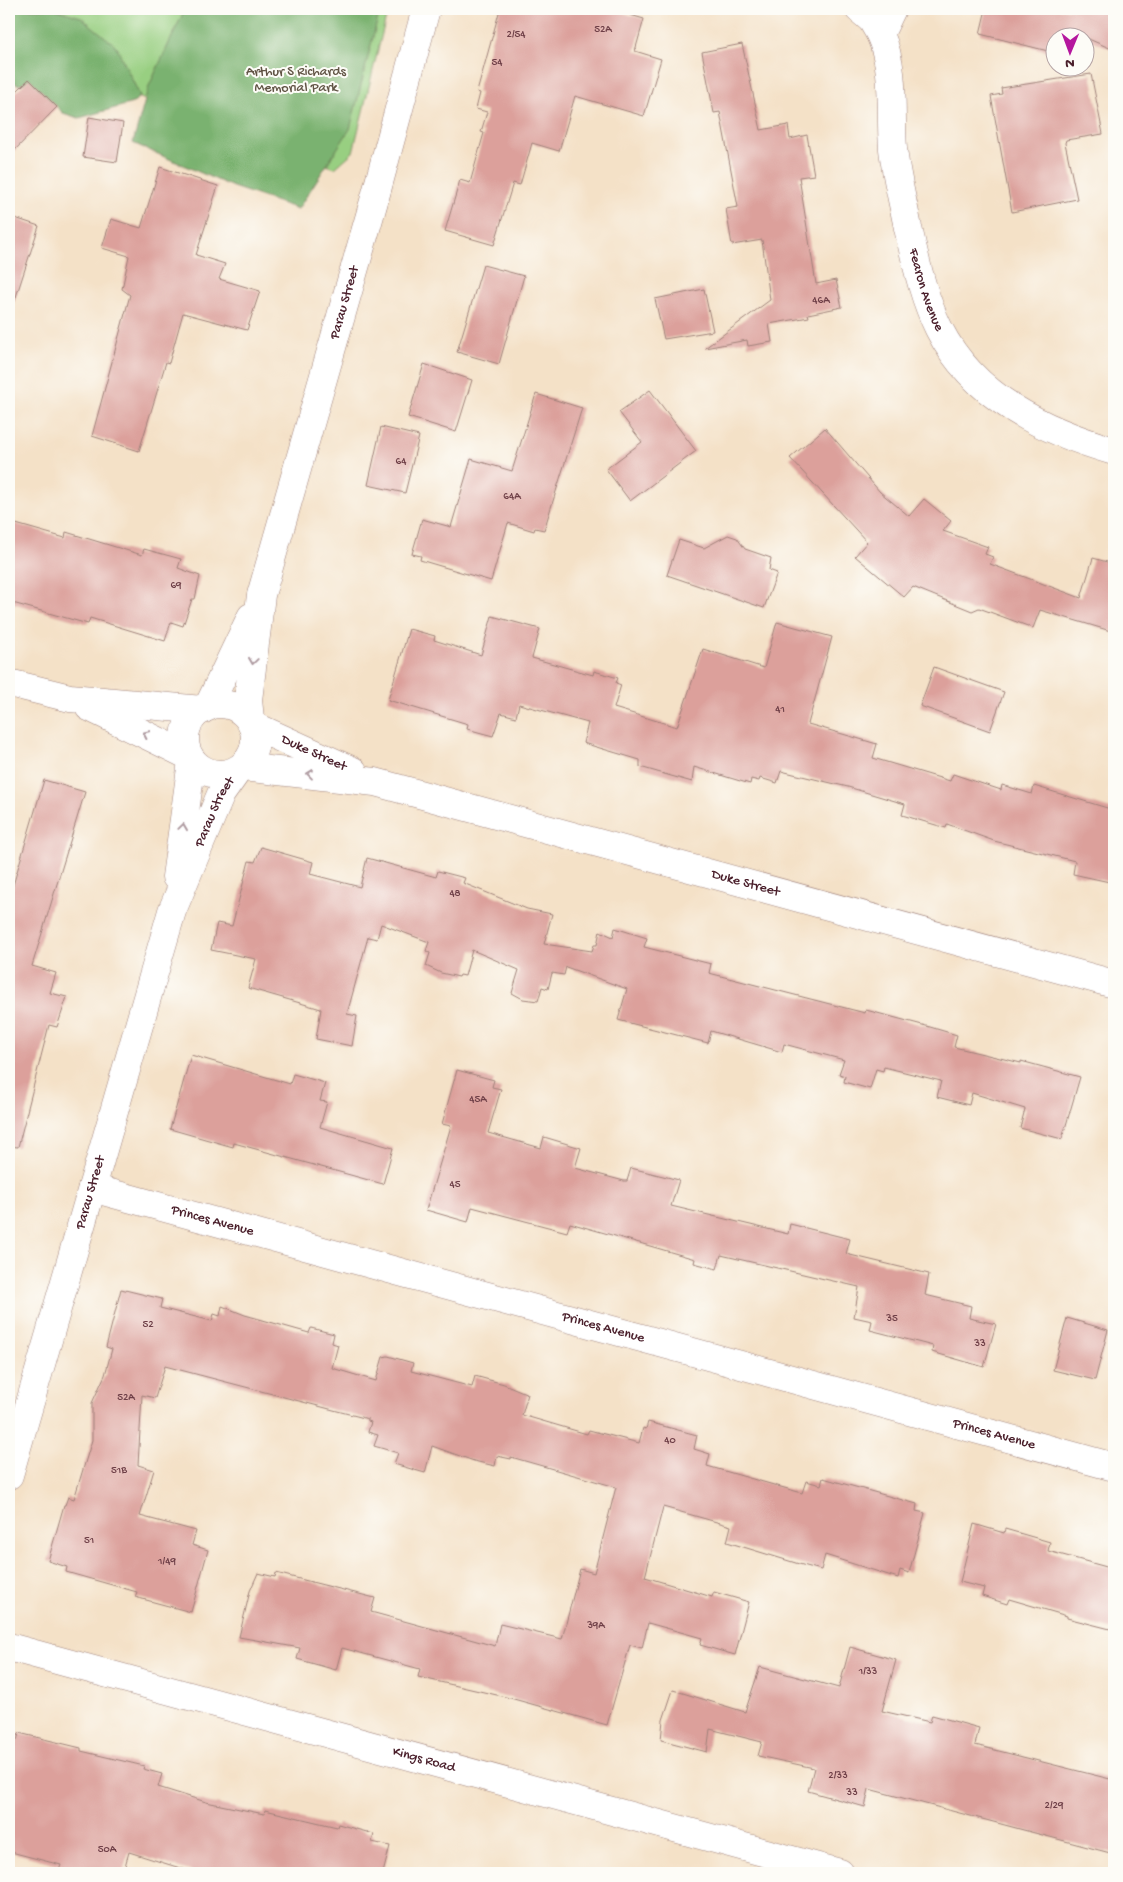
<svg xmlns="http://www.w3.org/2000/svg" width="1123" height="1882" font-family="'Gochi Hand',sans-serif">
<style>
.green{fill:#98cf81;stroke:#717756}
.forest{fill:#7ab26f;stroke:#62684d}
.building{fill:#dca09b}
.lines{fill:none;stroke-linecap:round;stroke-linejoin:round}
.minor-casing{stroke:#9f8079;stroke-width:29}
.tertiary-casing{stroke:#9f8079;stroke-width:29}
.minor{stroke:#fff;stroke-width:28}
.tertiary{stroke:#fff;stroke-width:28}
.oneway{stroke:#ae9aa0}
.labels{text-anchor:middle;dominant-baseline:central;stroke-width:4;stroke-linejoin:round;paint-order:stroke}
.number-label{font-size:11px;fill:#6e3f47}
.park-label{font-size:14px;fill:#615445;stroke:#fdfcf7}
.street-label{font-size:14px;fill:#4a1f2b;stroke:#fdfcf7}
</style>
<rect width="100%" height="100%" fill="#fdfcf7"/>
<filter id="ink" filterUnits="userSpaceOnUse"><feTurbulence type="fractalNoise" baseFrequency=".02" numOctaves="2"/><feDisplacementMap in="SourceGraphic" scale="10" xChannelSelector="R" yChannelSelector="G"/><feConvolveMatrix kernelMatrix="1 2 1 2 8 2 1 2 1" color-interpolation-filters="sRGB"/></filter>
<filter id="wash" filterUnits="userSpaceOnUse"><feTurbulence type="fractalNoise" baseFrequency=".0096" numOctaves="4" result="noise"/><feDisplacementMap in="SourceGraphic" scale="20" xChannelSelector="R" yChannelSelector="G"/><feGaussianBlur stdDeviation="1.12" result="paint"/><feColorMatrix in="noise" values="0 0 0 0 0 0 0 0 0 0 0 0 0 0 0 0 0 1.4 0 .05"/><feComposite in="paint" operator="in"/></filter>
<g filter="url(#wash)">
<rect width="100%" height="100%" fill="#f4e1c7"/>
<polygon class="green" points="9,9 388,9 353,152 335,168 163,107 9,46"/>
<g class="forest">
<polygon points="9,9 55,9 81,17 116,46 140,96 133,103 79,118 63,113 29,78 21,85 9,82"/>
<polygon points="185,9 380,9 350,129 298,209 233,187 133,143 149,86"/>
</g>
<g id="blocks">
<g class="building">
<polygon points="500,9 610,9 644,19 635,51 661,59 644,116 575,96 559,151 532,143 520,185 513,183 494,245 445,231 460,180 470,183 484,133 481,132 487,112 476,109 480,93 477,92"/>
<polygon points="986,9 1114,9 1114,50 1084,37 1056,38 1056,53 980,34"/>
<polygon points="742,44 761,130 788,125 790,139 807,135 814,175 799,177 816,284 836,280 842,307 808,314 809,317 769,324 772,342 748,346 747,340 705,348 770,300 762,240 732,245 726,209 738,207 720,112 714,113 702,52"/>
<polygon points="1091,74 1103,134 1066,140 1065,143 1077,199 1012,212 991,96 1002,94 1001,88"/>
<polygon points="29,79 57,107 9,156 9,99"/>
<polygon points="89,117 123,123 117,162 83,157"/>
<polygon points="160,167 218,186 196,255 225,264 219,279 260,291 247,330 183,313 169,363 166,362 139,451 92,436 130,295 122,289 129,256 102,248 111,219 141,228"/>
<polygon points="9,216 39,226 14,303 9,302"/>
<polygon points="483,265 524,276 499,364 457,352"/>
<polygon points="704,289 713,331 664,339 655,299"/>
<polygon points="424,364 472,380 456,432 408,417"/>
<polygon points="650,390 696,451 630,501 606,469 642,442 619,412"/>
<polygon points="536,394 582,408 544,530 535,528 534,531 508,523 491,581 420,560 421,556 412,554 422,519 451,527 471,459 512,471"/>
<polygon points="381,427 419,436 405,493 368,485"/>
<polygon points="825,428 880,492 909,516 924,499 951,521 943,531 988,547 985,554 993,557 990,564 1081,598 1093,558 1114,564 1114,632 1040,610 1033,628 979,608 972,611 913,587 904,597 855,556 867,542 790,458"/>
<polygon points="9,522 65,538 66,532 142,555 144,549 181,559 178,568 200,576 195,599 192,599 183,626 171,622 165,641 90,618 88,624 9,602"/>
<polygon points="728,535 737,538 745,549 771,558 769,570 777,573 764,608 667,575 679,540 704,548"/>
<polygon points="492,616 540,629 532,658 593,675 594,671 618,678 616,683 621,685 614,708 677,727 703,649 764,668 777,622 832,637 808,724 877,744 873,758 950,781 953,774 1001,790 1002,785 1032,794 1034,786 1114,810 1114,883 1073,874 1075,861 994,841 947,824 946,828 902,815 905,804 848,787 781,771 777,783 760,778 759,781 751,779 750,784 694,767 692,782 640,767 640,760 583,743 588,723 519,704 516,717 501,713 493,736 467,729 468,724 388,700 409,629 435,636 434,640 481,655"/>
<polygon points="934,667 1004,692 990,731 920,706"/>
<polygon points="44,780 85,792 32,966 56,973 50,993 67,997 57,1027 49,1025 18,1147 9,1146 9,899"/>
<polygon points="261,847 313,862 310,874 360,887 367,858 436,877 438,871 465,878 463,883 527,909 552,914 544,944 592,951 594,945 597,945 600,931 613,937 615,928 647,938 644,947 711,964 709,973 865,1013 866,1010 930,1027 957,1035 954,1047 1021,1063 1021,1061 1080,1077 1062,1139 1020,1128 1025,1109 972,1093 969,1105 937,1097 941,1081 884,1067 883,1071 876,1069 870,1089 844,1082 845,1076 839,1074 844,1060 784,1044 782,1052 711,1031 708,1043 618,1020 627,989 566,967 564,975 552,973 548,989 542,987 538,1001 523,999 512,993 519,970 472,950 465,976 460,975 459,977 441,973 426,966 430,953 426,951 429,942 381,924 377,939 368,937 347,1014 357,1016 352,1046 316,1039 321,1009 248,988 256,959 211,950 217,923 232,926 249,861 255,862"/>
<polygon points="191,1055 290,1084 293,1074 325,1083 320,1101 327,1102 320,1127 393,1148 383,1184 234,1143 233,1147 170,1129"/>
<polygon points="457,1070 494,1080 492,1087 501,1089 488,1133 541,1148 544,1137 581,1148 575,1168 624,1181 627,1181 631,1168 679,1180 671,1206 788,1234 790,1224 850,1239 846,1254 929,1274 925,1295 971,1306 969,1318 996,1324 984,1367 932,1352 933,1346 870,1330 872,1321 854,1317 859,1287 721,1255 717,1269 694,1263 695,1259 570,1223 567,1232 472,1207 468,1222 426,1210 451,1126 442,1124"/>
<polygon points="121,1289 162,1299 160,1308 212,1321 214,1314 220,1316 222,1306 245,1315 309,1333 311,1328 334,1334 332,1343 338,1345 332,1368 376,1381 383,1357 388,1356 413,1363 411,1371 472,1387 475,1376 504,1384 528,1394 522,1415 587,1434 589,1430 639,1443 643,1428 646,1429 648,1422 697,1435 694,1449 710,1454 707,1466 802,1493 806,1481 821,1485 823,1478 917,1504 916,1511 925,1513 909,1573 900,1570 898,1578 825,1555 821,1570 799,1564 727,1542 731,1526 663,1507 645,1577 712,1597 714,1592 749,1602 735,1655 700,1645 702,1638 648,1623 642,1648 630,1645 607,1725 510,1698 418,1677 420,1669 342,1648 336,1670 297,1659 300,1648 239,1637 250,1591 258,1573 275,1577 276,1573 375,1598 371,1612 495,1646 500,1624 562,1639 580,1569 594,1573 616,1487 511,1457 511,1459 497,1456 495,1466 474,1461 432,1446 425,1473 394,1464 398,1453 374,1446 378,1435 368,1432 371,1422 368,1421 368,1419 165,1366 155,1398 142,1395 138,1465 154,1470 140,1516 196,1531 192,1545 208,1550 191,1612 135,1597 137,1592 66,1572 67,1567 48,1561 64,1505 65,1505 68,1497 74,1499 92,1440 92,1403 105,1375 112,1349 106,1347"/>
<polygon points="1067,1318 1108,1330 1095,1380 1053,1370"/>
<polygon points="974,1524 1004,1533 1005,1529 1050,1542 1048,1551 1114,1569 1114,1630 1067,1618 1067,1616 1009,1599 1007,1604 982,1596 984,1588 960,1582"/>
<polygon points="850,1647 896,1660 882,1711 930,1722 932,1715 979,1728 975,1745 1114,1780 1114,1854 869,1789 865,1807 808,1791 814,1768 758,1756 762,1742 710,1729 707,1752 661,1740 663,1720 673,1690 745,1712 760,1667 839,1688"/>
<polygon points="19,1733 81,1748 81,1751 144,1766 143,1769 162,1774 158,1787 206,1802 264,1814 265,1810 337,1827 338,1824 374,1834 372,1842 390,1846 383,1873 196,1873 129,1852 123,1873 58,1873 61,1865 11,1852 12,1844 9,1843 9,1739 17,1741"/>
</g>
</g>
</g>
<g filter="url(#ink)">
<use href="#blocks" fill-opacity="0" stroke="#9f8079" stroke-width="1"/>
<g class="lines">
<defs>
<g id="minor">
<polyline points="859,9 872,20 880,34"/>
<path id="s1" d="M892 9 880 34C896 71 890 110 893 149 896 176 903 202 908 228 916 262 923 297 939 329 974 398 1044 431 1114 451"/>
<polyline points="208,707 251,617"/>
<path id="s2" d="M250 719 248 700 261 595 374 201 426 9"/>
<polyline points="176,877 192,761"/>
<path id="s3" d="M92 1188 1114 1467"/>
<path id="s4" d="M9 1475 172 911 221 794 238 770"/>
<path id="s5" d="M9 1647 840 1873"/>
</g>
<g id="tertiary">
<polyline points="9,683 70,698 202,710"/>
<circle cx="220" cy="739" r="35"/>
<polyline points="89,707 189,756"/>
<path id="s6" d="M252 725 353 771"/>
<path id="s7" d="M242 767 375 782 1114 984"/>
</g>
</defs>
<use href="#minor" class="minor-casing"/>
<use href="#tertiary" class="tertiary-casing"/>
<use href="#minor" class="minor"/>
<use href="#tertiary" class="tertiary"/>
</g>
<defs><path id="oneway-chevron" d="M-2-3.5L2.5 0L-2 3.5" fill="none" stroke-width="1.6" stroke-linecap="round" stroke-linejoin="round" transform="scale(1.25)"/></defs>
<g class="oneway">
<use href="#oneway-chevron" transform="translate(253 661) rotate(98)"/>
<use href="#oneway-chevron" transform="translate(146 734) rotate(-155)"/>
<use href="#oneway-chevron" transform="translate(310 774) rotate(-173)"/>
<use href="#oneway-chevron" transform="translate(183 827) rotate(-82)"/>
</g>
</g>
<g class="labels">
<g class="number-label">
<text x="603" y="30">52A</text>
<text x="516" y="35">2/54</text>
<text x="497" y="63">54</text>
<text x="821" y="301">46A</text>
<text x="401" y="462">64</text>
<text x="512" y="497">64A</text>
<text x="176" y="586">69</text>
<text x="780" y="710">41</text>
<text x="455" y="894">48</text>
<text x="478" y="1100">45A</text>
<text x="455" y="1185">45</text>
<text x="892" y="1319">35</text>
<text x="148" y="1325">52</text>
<text x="980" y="1344">33</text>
<text x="126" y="1398">52A</text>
<text x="670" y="1441">40</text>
<text x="119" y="1471">51B</text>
<text x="89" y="1541">51</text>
<text x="167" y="1562">1/49</text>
<text x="596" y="1626">39A</text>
<text x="868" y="1672">1/33</text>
<text x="838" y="1776">2/33</text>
<text x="852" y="1793">33</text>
<text x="1054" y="1806">2/29</text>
<text x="107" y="1850">50A</text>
</g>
<g class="park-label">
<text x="296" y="72">Arthur S Richards<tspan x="296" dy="16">Memorial Park</tspan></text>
</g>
<g class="street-label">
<text stroke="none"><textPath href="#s1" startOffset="289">Fearon Avenue</textPath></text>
<text stroke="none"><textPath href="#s2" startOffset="429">Parau Street</textPath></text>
<text stroke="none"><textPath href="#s6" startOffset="68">Duke Street</textPath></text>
<text stroke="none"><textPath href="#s4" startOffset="695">Parau Street</textPath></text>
<text stroke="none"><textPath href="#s7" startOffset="518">Duke Street</textPath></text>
<text stroke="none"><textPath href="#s4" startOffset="294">Parau Street</textPath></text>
<text stroke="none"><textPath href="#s3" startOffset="125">Princes Avenue</textPath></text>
<text stroke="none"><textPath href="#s3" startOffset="530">Princes Avenue</textPath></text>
<text stroke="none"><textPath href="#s3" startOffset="935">Princes Avenue</textPath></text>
<text stroke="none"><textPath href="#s5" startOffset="430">Kings Road</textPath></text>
</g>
</g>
<rect width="1123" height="1882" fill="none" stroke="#fdfcf7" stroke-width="30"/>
<g transform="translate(1070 52) rotate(181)"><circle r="24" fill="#fdfcf7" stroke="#b5a4a5"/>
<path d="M0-4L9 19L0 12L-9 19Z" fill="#b5179e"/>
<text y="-8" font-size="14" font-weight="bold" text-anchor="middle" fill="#4a1f2b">N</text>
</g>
</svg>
